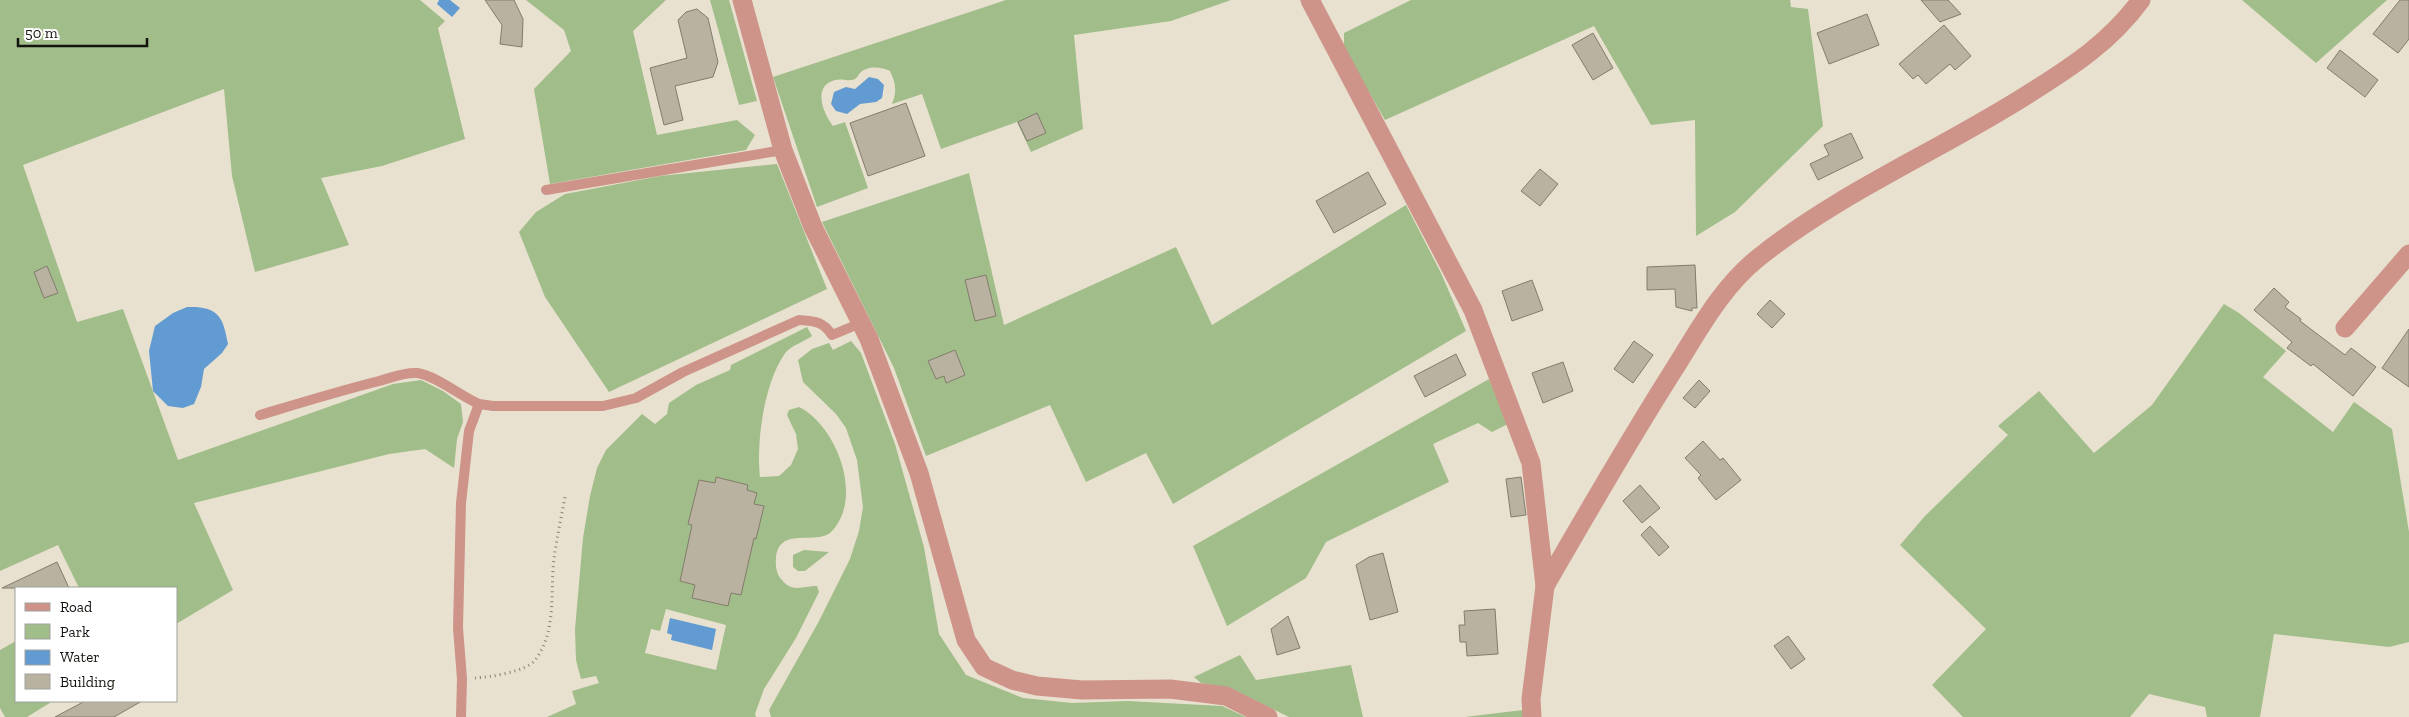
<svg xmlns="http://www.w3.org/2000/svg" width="2409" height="717" font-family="'Zilla Slab',serif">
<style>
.green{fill:#a1bd89;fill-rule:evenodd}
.water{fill:#629bd2}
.building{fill:#b9b2a1;stroke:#827c6c}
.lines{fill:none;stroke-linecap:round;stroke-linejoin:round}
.path{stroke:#878276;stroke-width:3;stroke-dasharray:1 4;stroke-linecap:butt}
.service{stroke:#ce9489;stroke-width:10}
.minor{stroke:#ce9489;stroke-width:19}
</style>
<rect width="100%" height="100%" fill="#e8e1cf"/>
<g class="green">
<polygon points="0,0 420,0 445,21 438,28 465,139 382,166 321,178 349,245 255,272 232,176 224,89 23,165 77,322 123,309 178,460 393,384 421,380 443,391 461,404 463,422 457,439 454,468 425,449 389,454 194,503 233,590 176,624 176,588 79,588 58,545 0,571"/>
<polygon points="526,0 666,0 633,31 657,135 737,120 755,135 746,150 550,184 534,89 571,51 564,30"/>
<polygon points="710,0 729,0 757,101 739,105"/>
<path d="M1006 0H1231L1171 21 1074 35 1083 129 1031 152 1017 122 941 149 922 94 892 104C897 91 896 83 890 71 881 67 868 65 860 73 858 75 858 77 855 79 849 82 842 78 835 80 812 86 823 113 833 126L845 122 868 188 817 207 773 77Z"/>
<polygon points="1411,0 1790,0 1791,7 1808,9 1823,126 1735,212 1696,236 1695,120 1651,125 1594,26 1385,120 1344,49 1344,33"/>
<polygon points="2242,0 2387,0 2316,63"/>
<polygon points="777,164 827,289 609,392 545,297 519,232 536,212 565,194 660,176"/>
<polygon points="969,173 1004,325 1176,247 1212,325 1406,205 1441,273 1466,331 1173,504 1146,453 1086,482 1050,405 926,456 894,368 822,222"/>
<polygon points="2224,304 2239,313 2286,351 2263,377 2333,432 2354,402 2392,429 2409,532 2409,642 2389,647 2274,634 2260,717 2207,717 2205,707 2149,694 2130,717 1963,717 1932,685 1986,629 1900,545 1925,516 2008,435 1998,426 2039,391 2094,453 2152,405"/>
<path d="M807 327 812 336C805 341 791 346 786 352 764 381 756 443 760 477L779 476 791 465 798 449 796 434 787 415 789 410 799 407C836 425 865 498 831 532 816 546 778 525 776 559 775 566 777 575 782 580 792 593 803 586 817 586L819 592 796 638 764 689 755 714 756 717H547L576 704 572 691 599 683 596 676 581 679 576 660 575 629 583 538 590 496 597 468 606 450 642 414 655 424 667 414 669 403 696 385 730 370 731 365ZM666 609 726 625 716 670 645 653 651 629 660 631Z"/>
<polygon points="851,341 861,353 895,444 924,547 939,634 966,675 1023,698 1072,703 1127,701 1222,706 1246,717 771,717 769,710 818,623 850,559 859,531 863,507 857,460 846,428 836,414 803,382 798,360 812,349 829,343 833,350"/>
<polygon points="1489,379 1508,424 1492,432 1478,423 1433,444 1449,482 1326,542 1306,578 1227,626 1193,546"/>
<polygon points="804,550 829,552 805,571 798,571 793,567 793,555"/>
<polygon points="16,641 16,701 53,701 27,717 5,717 0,708 0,650"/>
<polygon points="1240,655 1256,680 1351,665 1363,717 1289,717 1232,689 1201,683 1194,677"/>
<polygon points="1523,710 1524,717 1465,717"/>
</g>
<g class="water">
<polygon points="439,0 450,0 460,8 452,17 437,4"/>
<polygon points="869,77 878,79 884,85 882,98 876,102 860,104 847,114 836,111 831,104 834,92 846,87 855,89"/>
<path d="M187 307C218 306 223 316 228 344L222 353 204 369 201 387 194 404 183 408 168 406 153 391 149 351 155 326 173 313Z"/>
<polygon points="670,618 716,629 712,650 671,640 672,635 667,633"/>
</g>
<g class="building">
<polygon points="485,0 514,0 523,19 522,47 500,44 502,25"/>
<polygon points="1921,0 1948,0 1961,14 1940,22"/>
<polygon points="2400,0 2409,0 2409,39 2398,53 2373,34"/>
<polygon points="697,9 708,18 718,62 713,77 675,86 683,120 664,125 650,68 687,58 678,20 686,12"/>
<polygon points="1867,14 1879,45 1829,64 1817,33"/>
<polygon points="1944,25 1971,56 1955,70 1950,64 1926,84 1918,75 1913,79 1899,64"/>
<polygon points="1593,33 1613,68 1593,80 1572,45"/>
<polygon points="2340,50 2378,80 2365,97 2327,68"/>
<polygon points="906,103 925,156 868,176 850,123"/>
<polygon points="1037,113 1046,133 1027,141 1018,122"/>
<polygon points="1851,133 1863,158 1818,180 1810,164 1829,155 1824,145"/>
<polygon points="1540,169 1558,184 1540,206 1521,191"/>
<polygon points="1368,172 1386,204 1334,233 1316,201"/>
<polygon points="1695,265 1697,308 1692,308 1692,311 1676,307 1675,289 1647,290 1647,267"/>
<polygon points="47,266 58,293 44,298 34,272"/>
<polygon points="986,275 996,316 975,321 965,280"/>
<polygon points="1532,280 1543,310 1512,321 1502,291"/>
<polygon points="2274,288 2289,302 2285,307 2301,319 2300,321 2345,355 2351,348 2376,367 2353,396 2313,364 2311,366 2287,348 2292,342 2254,310"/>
<polygon points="1770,300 1785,314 1772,328 1757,314"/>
<polygon points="2409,329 2409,387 2382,368"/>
<polygon points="1634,341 1653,355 1633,383 1614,369"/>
<polygon points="955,350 965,375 946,383 944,376 936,379 928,361"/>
<polygon points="1456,354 1466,375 1425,397 1414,376"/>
<polygon points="1563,362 1573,391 1543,403 1532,373"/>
<polygon points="1699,380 1710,391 1695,408 1683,398"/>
<polygon points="1703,441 1720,460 1723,458 1741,480 1716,500 1698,478 1701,475 1685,458"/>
<polygon points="716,477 748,485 747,490 757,493 754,504 764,506 756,539 754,538 741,595 731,593 728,606 692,598 695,585 680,581 692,525 688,524 699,480 715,483"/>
<polygon points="1521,477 1526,515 1511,517 1506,479"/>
<polygon points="1640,485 1660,508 1642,523 1623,501"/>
<polygon points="1650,526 1669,547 1659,556 1641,535"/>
<polygon points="1383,553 1398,612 1370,620 1356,565 1369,557"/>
<polygon points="57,562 69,588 2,588"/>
<polygon points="1495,609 1498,654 1467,656 1466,642 1460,642 1459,625 1465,625 1464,611"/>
<polygon points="1288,616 1300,648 1277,655 1271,629"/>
<polygon points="1788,636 1805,659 1791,669 1774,646"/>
<polygon points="85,701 142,701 114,717 55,717"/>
</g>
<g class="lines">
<path class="path" d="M475 678C490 677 527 672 536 659 557 630 550 591 554 558 557 538 561 518 565 497"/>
<g class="service">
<polyline points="546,190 783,150"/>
<path d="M260 415C300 403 339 391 379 381 390 378 405 372 417 373 437 376 460 396 479 404"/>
<path d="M461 717 462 679 458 628 461 503 469 431 479 404 493 406H603L636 398 683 372 799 320C814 321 823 321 832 335L861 323"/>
</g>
<g class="minor">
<polyline points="742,0 783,150 813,227 869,339 919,473 966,640 984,667 1012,680 1037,686 1082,690 1170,689 1226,696 1268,717"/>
<polyline points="1310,0 1473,310 1531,463 1545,586 1531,699 1532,717"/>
<polyline points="2345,328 2409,254"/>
<path d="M1545 586C1587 513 1628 442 1673 371 1699 330 1720 289 1758 258 1840 192 1941 150 2030 93 2073 66 2110 42 2141 0"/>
</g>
</g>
<rect x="15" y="587" width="162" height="115" fill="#ffffff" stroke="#a1a19e"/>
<rect x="25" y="603" width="25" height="8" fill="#ce9489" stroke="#a1a19e"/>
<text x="60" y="612" font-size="15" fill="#15130d">Road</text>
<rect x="25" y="624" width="25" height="15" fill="#a1bd89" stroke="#a1a19e"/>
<text x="60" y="637" font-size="15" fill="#15130d">Park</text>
<rect x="25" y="650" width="25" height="15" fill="#629bd2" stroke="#a1a19e"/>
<text x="60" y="662" font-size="15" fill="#15130d">Water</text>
<rect x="25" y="674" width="25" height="15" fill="#b9b2a1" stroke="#a1a19e"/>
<text x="60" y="687" font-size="15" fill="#15130d">Building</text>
<path d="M18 38v8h129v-8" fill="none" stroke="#15130d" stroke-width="2.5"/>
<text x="25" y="38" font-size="15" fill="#15130d" stroke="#ffffff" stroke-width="4" paint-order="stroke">50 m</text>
</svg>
